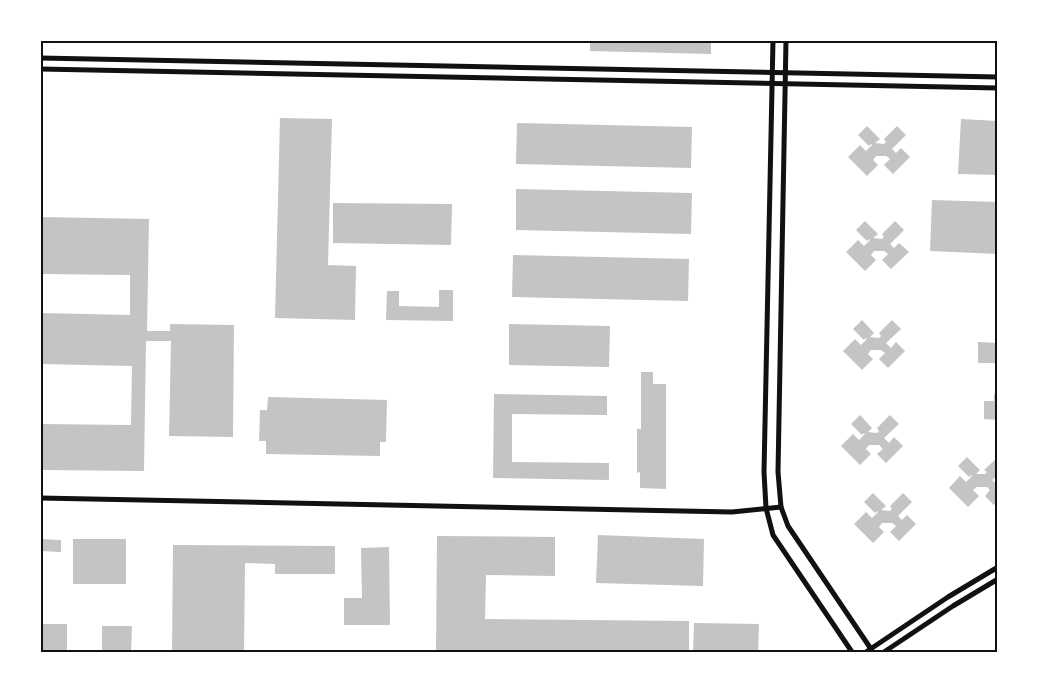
<svg xmlns="http://www.w3.org/2000/svg" width="1038" height="693" font-family="Figtree,sans-serif">
<style>
.building{fill:#c4c4c4}
.lines{fill:none;stroke-linecap:round;stroke-linejoin:round}
.tertiary{stroke:#111;stroke-width:5}
.neatline{fill:none;stroke:#111;stroke-width:2}
</style>
<rect width="100%" height="100%" fill="#fff"/>
<g class="building">
<polygon points="590,40 711,40 711,54 590,51"/>
<polygon points="280,118 332,119 328,265 356,266 355,320 275,318"/>
<polygon points="961,119 998,121 998,175 958,174"/>
<polygon points="517,123 692,127 691,168 516,164"/>
<polygon points="867,126 880,139 875,143 884,144 886,142 884,139 897,126 906,135 892,149 896,153 901,148 910,157 893,174 884,165 890,159 886,156 876,156 873,160 878,165 867,176 848,157 860,145 866,151 872,145 871,144 869,146 858,135"/>
<polygon points="516,189 692,193 691,234 516,230"/>
<polygon points="932,200 998,202 998,254 930,251"/>
<polygon points="333,203 452,204 451,245 333,243"/>
<polygon points="40,217 149,219 147,331 170,331 170,324 234,325 233,437 169,436 171,341 146,341 144,471 40,470 40,424 131,425 132,366 40,364 40,313 130,315 130,275 40,274"/>
<polygon points="865,221 878,234 873,238 882,239 884,237 882,234 895,221 904,230 890,244 894,248 899,243 909,252 891,269 882,260 888,254 884,251 874,251 871,255 876,260 865,271 846,252 858,240 864,246 870,240 869,239 867,241 856,230"/>
<polygon points="513,255 689,259 688,301 512,297"/>
<polygon points="439,290 453,290 453,321 386,320 387,291 399,291 399,306 439,307"/>
<polygon points="862,320 874,333 870,337 879,338 881,336 879,333 892,320 901,329 886,343 891,348 896,342 905,351 888,368 879,359 885,353 881,350 871,350 868,354 873,359 862,370 843,351 855,339 861,345 867,339 866,338 864,340 853,329"/>
<polygon points="509,324 610,326 609,367 509,365"/>
<polygon points="978,342 998,343 998,363 978,363"/>
<polygon points="641,372 653,372 653,384 666,384 666,489 640,488 640,472 637,473 637,429 641,429"/>
<polygon points="494,394 607,396 607,415 512,414 512,462 609,463 609,480 493,478"/>
<polygon points="994,394 998,395 998,420 984,419 984,401 994,401"/>
<polygon points="268,397 387,400 386,442 380,442 380,456 266,454 266,441 259,441 260,410 267,410"/>
<polygon points="860,415 872,428 868,432 877,433 879,431 877,428 890,415 899,424 884,438 889,443 894,437 903,446 886,463 877,454 883,449 879,445 869,445 866,449 871,454 860,465 841,446 853,434 859,440 865,434 864,433 862,435 851,424"/>
<polygon points="967,457 980,470 976,474 985,474 987,472 984,470 998,457 998,475 992,480 996,484 998,483 998,501 994,505 985,496 990,490 987,487 977,487 973,490 979,496 968,507 949,488 960,476 966,482 972,476 971,475 969,477 958,466"/>
<polygon points="873,493 886,506 881,510 890,511 892,509 890,506 903,493 912,502 898,516 902,520 907,515 916,524 899,541 890,532 896,526 892,523 882,523 879,527 884,532 873,543 854,524 866,512 872,518 878,512 877,511 875,513 864,502"/>
<polygon points="598,535 704,539 703,586 596,583"/>
<polygon points="437,536 555,537 555,576 486,575 485,619 689,621 689,652 436,652"/>
<polygon points="40,539 61,540 61,552 40,551"/>
<rect x="73" y="539" width="53" height="45"/>
<polygon points="173,545 335,546 335,574 275,574 275,564 245,563 244,652 172,652"/>
<polygon points="389,547 390,625 344,625 344,598 362,598 361,548"/>
<polygon points="694,623 759,624 758,652 693,652"/>
<rect x="40" y="624" width="27" height="28"/>
<polygon points="102,626 132,626 131,652 102,652"/>
</g>
<g class="lines">
<g class="tertiary">
<polyline points="773,40 764,472 766,508 773,535 852,652"/>
<polyline points="786,40 778,472 781,507 788,526 871,649 871,652"/>
<polyline points="40,58 998,77"/>
<polyline points="40,69 998,88"/>
<polyline points="40,498 732,512 781,507"/>
<polyline points="866,652 948,597 998,567"/>
<polyline points="884,652 953,606 998,579"/>
</g>
</g>
<rect width="1038" height="693" fill="none" stroke="#ffffff" stroke-width="84"/>
<rect x="42" y="42" width="954" height="609" class="neatline"/>
</svg>
